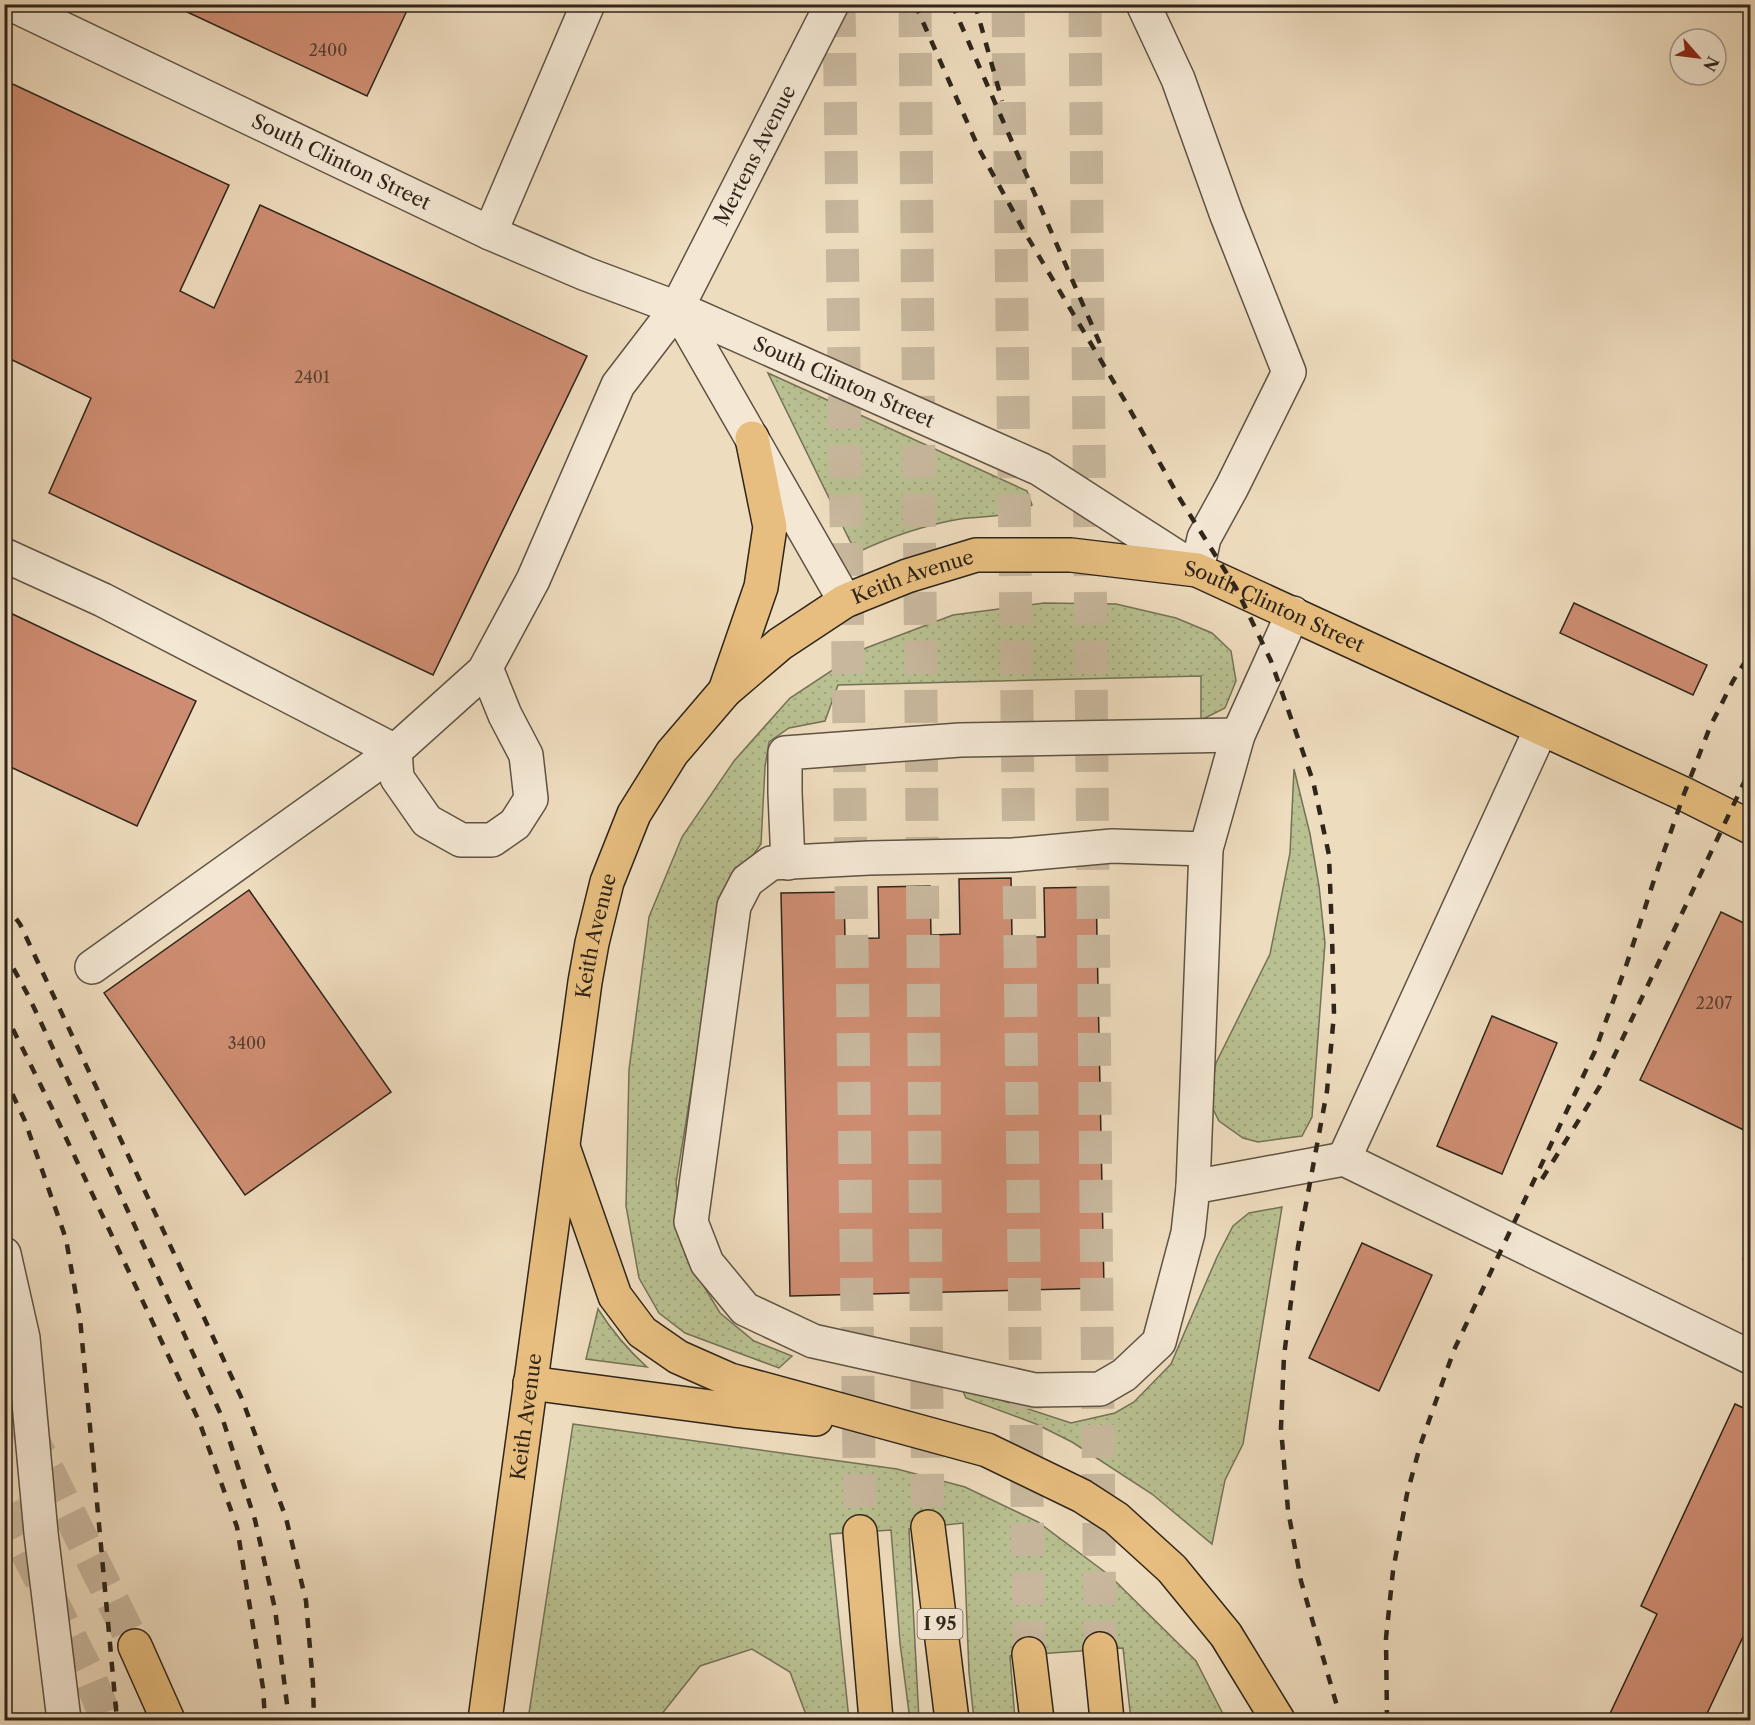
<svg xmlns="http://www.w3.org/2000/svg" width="1755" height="1725" font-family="'Libre Caslon Text',serif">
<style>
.grass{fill:url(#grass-dots);stroke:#747256;stroke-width:1.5}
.building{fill:#ce8d72;stroke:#2f251a;stroke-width:1.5}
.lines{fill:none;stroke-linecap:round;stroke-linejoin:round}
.highway-tunnel{stroke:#c8b79d;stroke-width:33;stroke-dasharray:33 16;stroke-linecap:butt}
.minor-casing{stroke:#5f5343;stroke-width:36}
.major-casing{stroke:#2f251a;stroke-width:36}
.highway-casing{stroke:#2f251a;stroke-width:36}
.minor{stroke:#f4e8d5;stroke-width:33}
.major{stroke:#e7be7f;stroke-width:33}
.highway{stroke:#e7be7f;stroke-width:33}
.rail{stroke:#2f251a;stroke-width:4.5;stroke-dasharray:10 10;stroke-linecap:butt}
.labels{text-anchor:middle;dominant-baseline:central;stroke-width:4.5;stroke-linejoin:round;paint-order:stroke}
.number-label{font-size:16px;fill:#573f30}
.shield{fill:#f4e8d5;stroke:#6a6052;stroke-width:1.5}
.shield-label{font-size:18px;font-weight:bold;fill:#2f251a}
.street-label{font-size:20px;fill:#2f251a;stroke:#f4e8d5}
</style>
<defs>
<pattern id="grass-dots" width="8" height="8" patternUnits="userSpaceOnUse" patternTransform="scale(1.5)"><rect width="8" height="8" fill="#b9c091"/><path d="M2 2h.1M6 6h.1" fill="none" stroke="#9fa57c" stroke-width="1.8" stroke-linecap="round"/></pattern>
</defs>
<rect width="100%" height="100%" fill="#eedcbe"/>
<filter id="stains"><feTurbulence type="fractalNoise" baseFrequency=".00333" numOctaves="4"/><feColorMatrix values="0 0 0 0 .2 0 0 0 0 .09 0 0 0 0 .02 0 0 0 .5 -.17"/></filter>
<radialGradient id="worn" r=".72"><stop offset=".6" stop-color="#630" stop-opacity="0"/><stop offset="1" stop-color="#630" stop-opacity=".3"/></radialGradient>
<g class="grass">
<path d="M768 373 1027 491 1032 505C1012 518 983 516 960 519 925 525 890 537 858 552L850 541Z"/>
<polygon points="1044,603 1116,604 1176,618 1212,633 1231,651 1236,681 1225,708 1201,720 1201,676 838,685 825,721 789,728 769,742 765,767 761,844 733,883 721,908 676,1183 685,1255 720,1313 754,1341 792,1356 779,1368 685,1333 659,1313 639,1278 626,1206 629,1070 649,917 682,837 734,761 790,698 866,648 953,615"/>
<polygon points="1294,769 1310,834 1319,886 1325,943 1312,1117 1302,1136 1258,1142 1243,1138 1219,1121 1212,1107 1210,1092 1216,1063 1270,954 1290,853"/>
<polygon points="1282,1207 1243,1444 1225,1480 1212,1544 1152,1494 1072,1442 1036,1424 966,1398 961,1387 1071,1423 1115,1413 1134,1402 1171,1364 1217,1257 1233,1226 1249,1213"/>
<path d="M598 1309C612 1331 628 1350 647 1367L586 1359Z"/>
<polygon points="573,1424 897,1469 965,1487 1038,1522 1109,1575 1196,1661 1226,1720 1131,1720 1123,1648 1010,1656 1015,1720 974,1720 969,1672 963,1523 909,1529 919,1720 910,1720 900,1643 891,1530 830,1534 849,1720 808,1720 790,1672 752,1649 700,1666 657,1720 528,1720"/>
</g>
<g class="building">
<polygon points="170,4 410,4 367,96"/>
<polygon points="4,80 229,185 180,291 214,308 260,205 587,356 433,675 49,493 91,398 4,356"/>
<polygon points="1574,603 1707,665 1693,695 1560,633"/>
<polygon points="4,610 196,701 137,826 4,764"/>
<polygon points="1011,878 1012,937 1045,937 1044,888 1096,887 1104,1288 790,1296 781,893 844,892 845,939 879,938 878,887 930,886 931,935 960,934 959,879"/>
<polygon points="249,890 391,1092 245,1195 104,993"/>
<polygon points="1721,912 1750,926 1750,1133 1640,1080"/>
<polygon points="1492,1016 1557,1043 1502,1174 1437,1146"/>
<polygon points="1362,1243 1432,1275 1379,1391 1309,1358"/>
<polygon points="1750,1243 1750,1262 1743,1259"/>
<polygon points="1735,1404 1750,1411 1750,1622 1704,1720 1607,1720 1657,1614 1641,1606"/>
</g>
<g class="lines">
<g class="highway-tunnel">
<polyline points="839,4 860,1532"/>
<polyline points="915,4 928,1527"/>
<polyline points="1008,4 1029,1654"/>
<polyline points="1085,4 1100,1649"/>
<polyline points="4,1382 135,1646"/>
<polyline points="4,1507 88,1673 107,1720"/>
</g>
<defs>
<g id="minor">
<path id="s1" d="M11 4 490 233 586 274 677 308 1040 469 1197 570 1204 538 1232 487 1289 372 1226 213 1178 79 1143 4"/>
<polyline points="490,233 588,4"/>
<polyline points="677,308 845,601"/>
<polyline points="4,555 103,600 395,751 397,778 427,821 461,840 492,840 515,824 531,799 526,755 505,715 486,668"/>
<polyline points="1206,849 1112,846 1013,855 869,858 771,863 747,881 734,906 691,1222 707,1263 745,1309 813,1341 1035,1390 1100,1389 1124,1375 1159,1342 1188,1233 1193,1187 1344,1159 1750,1357"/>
<polyline points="788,863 785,793 785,753 960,740 1238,735"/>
<path id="s2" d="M92 967 395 751 484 671 533 580 618 385 677 308 832 4"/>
<polyline points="1344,1159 1541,729"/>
<polyline points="1193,1187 1206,849 1238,735 1293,613"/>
<polyline points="4,1254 23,1338 41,1533 64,1720"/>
</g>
<g id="major">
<polyline points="725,691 761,587 770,527 752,438"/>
<path id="s3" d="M485 1720 585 982 592 943 607 882 634 814 672 753 725 691 780 644 845 601 907 576 976 555H1071L1197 570 1684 794 1750 827"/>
</g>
<g id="highway">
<polyline points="563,1147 615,1296 642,1332 678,1357 730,1380 987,1450 1082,1496 1116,1518 1172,1569 1226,1635 1278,1720"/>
<polyline points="530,1383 734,1410 816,1419"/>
<polyline points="928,1527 952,1720"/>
<polyline points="860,1532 876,1720"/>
<polyline points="135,1646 168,1720"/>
<polyline points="1100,1649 1107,1720"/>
<polyline points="1029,1654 1037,1720"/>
</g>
</defs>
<use href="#minor" class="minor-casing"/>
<use href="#major" class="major-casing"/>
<use href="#highway" class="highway-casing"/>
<use href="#minor" class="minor"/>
<use href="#major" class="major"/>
<use href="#highway" class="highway"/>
<g class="rail">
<polyline points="915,4 979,149 1024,231 1125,401 1180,499 1236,588 1271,661 1313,781 1329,855 1332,935 1334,1014 1327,1091 1298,1247 1284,1356 1281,1428 1288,1510 1301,1581 1341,1720"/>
<polyline points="952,4 1101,346"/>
<polyline points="975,4 1002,101"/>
<polyline points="4,903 20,924 242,1399 286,1518 306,1601 313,1684 314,1720"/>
<polyline points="4,951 29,997 80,1106 222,1417 255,1520 275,1609 289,1720"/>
<polyline points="4,1011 51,1106 199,1421 237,1527 263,1688 265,1720"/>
<polyline points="4,1076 25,1121 66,1239 80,1318 117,1720"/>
<polyline points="1542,1179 1600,1086 1750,770"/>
<polyline points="1387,1720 1386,1638 1393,1571 1407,1494 1420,1446 1454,1350 1595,1051 1627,963 1655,877 1684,794 1710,727 1733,681 1750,654"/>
</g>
</g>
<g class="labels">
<g class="number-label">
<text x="328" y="50">2400</text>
<text x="312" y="377">2401</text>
<text x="1714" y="1003">2207</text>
<text x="247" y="1043">3400</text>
</g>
<rect class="shield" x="917.5" y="1609" width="45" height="30" rx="4.5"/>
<g class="shield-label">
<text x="940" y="1624">I 95</text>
</g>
<g class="street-label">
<text stroke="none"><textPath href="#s2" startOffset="1076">Mertens Avenue</textPath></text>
<text stroke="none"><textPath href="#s1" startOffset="366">South Clinton Street</textPath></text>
<text stroke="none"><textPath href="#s1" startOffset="915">South Clinton Street</textPath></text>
<text stroke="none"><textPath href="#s3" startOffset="1296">Keith Avenue</textPath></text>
<text stroke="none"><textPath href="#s3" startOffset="1670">South Clinton Street</textPath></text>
<text stroke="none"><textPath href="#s3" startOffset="792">Keith Avenue</textPath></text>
<text stroke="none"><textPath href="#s3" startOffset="306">Keith Avenue</textPath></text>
</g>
</g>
<rect width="1755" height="1725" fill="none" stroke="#eedcbe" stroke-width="24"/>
<rect x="6" y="6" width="1743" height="1713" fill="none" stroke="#2f251a" stroke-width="3"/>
<rect x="12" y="12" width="1731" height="1701" fill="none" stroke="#2f251a" stroke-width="1.5"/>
<g transform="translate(1698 57) rotate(118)"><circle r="28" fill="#f4e8d5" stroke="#a59a8a" stroke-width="1.5"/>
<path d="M0-4.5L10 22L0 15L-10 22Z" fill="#8f2418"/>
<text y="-9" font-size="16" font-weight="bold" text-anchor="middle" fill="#2f251a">N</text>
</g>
<rect width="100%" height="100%" filter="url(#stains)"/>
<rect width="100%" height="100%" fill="url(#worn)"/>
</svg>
